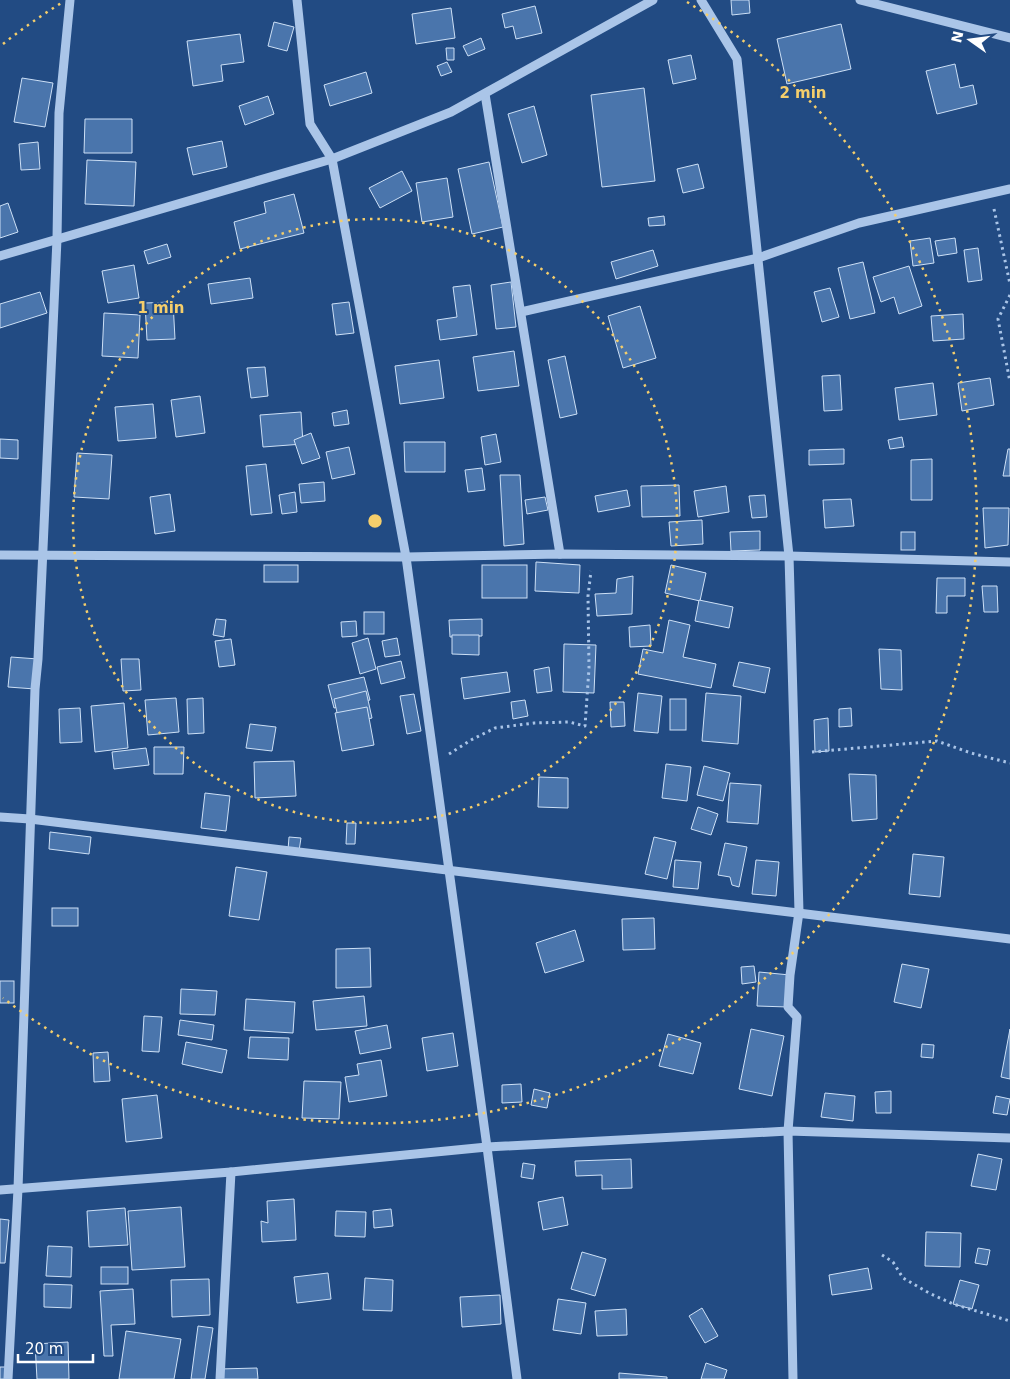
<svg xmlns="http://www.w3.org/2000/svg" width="1010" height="1379" font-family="'DejaVu Sans',sans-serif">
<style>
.building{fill:#4a75ac;stroke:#cde0f6}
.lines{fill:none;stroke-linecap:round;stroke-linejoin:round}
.path{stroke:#aac5e8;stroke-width:3;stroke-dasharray:2.5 4;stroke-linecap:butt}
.minor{stroke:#aac5e8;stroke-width:9}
.ring{fill:none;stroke:#f5ce6b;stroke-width:2.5;stroke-dasharray:2.5 5}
.centre{fill:#f5ce6b;stroke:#224b83;stroke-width:2.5}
.ring-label{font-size:15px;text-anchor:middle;font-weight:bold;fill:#f5ce6b;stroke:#224b83;stroke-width:4;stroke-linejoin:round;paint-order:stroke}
</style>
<rect width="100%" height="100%" fill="#224b83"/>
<g class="building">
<polygon points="731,0 749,0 750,13 732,15"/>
<polygon points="535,6 542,33 516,39 513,26 505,28 502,14"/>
<polygon points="451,8 455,38 416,44 412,14"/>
<polygon points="274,22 294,27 287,51 268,46"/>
<polygon points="841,24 851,69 787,84 777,39"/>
<polygon points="240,34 244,62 221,65 223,81 193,86 187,41"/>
<polygon points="481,38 485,49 468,56 463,46"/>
<polygon points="446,48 454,48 454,60 447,60"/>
<polygon points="691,55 696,79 673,84 668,60"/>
<polygon points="447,62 452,72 441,76 437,66"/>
<polygon points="955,64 960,88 973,85 977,104 937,114 926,71"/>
<polygon points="366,72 372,93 330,106 324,85"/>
<polygon points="22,78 53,83 45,127 14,122"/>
<polygon points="644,88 655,181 602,187 591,95"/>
<polygon points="268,96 274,114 245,125 239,106"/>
<polygon points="534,106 547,155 522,163 508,114"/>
<polygon points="85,119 132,119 132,153 84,153"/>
<polygon points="222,141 227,167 193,175 187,148"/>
<polygon points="38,142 40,169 21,170 19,144"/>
<polygon points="87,160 136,162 134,206 85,204"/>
<polygon points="489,162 503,227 472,234 458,169"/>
<polygon points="698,164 704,188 683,193 677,169"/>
<polygon points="402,171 412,191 380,208 369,188"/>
<polygon points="447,178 453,217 422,222 416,183"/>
<polygon points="294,194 304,233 240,249 234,222 266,213 264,202"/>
<polygon points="8,203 18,232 0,238 0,206"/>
<polygon points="664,216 665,225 649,226 648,218"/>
<polygon points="930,238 934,263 913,266 910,241"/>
<polygon points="955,238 957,253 938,256 935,241"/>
<polygon points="167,244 171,257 148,264 144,251"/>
<polygon points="978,248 982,280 968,282 964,250"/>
<polygon points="653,250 658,266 616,279 611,262"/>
<polygon points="863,262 875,313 850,319 838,268"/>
<polygon points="134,265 139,298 108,303 102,271"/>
<polygon points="909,266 922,306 899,314 894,297 881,302 873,277"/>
<polygon points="250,278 253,298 211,304 208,284"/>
<polygon points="511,282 516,327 496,329 491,285"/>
<polygon points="470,285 477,335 440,340 437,320 457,317 453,287"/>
<polygon points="830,288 839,317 822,322 814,292"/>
<polygon points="40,292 47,313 0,328 0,304"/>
<polygon points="173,302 175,339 147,340 145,303"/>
<polygon points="349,302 354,333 336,335 332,304"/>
<polygon points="640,306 656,358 623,368 608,316"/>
<polygon points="104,313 140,315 138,358 102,356"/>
<polygon points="963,314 964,339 933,341 931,316"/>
<polygon points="514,351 519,386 478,391 473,357"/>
<polygon points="565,356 577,414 560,418 548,360"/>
<polygon points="439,360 444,398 400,404 395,366"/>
<polygon points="265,367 268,396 251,398 247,368"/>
<polygon points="840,375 842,410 824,411 822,376"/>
<polygon points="990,378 994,405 962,411 958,383"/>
<polygon points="933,383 937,415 899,420 895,388"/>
<polygon points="200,396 205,433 176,437 171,400"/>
<polygon points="153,404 156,438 118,441 115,407"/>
<polygon points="347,410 349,424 334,426 332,413"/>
<polygon points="301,412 303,444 263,447 260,415"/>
<polygon points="311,433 320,458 302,464 294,440"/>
<polygon points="496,434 501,462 485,465 481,437"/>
<polygon points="902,437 904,447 890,449 888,440"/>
<polygon points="0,439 18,440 18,459 0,458"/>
<polygon points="404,442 445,442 445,472 405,472"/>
<polygon points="349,447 355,474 332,479 326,452"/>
<polygon points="844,449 844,464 809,465 809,450"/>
<polygon points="1008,449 1010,449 1010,476 1003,476"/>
<polygon points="77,453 112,455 109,499 74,497"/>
<polygon points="932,459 932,500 911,500 911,460"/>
<polygon points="266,464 272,513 251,515 246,466"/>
<polygon points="482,468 485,490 468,492 465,470"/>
<polygon points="500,475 520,475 524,544 504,546"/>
<polygon points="324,482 325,501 301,503 299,484"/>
<polygon points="679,485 680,516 642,517 641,486"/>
<polygon points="726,486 729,512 698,517 694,491"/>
<polygon points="627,490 630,506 598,512 595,496"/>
<polygon points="295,492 297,512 282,514 279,495"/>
<polygon points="170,494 175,531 155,534 150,497"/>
<polygon points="765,495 767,517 752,518 749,496"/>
<polygon points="545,497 548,510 527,514 525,500"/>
<polygon points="851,499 854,526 825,528 823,500"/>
<polygon points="983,508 1009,508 1008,545 985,548"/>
<polygon points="702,520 703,544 671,546 669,522"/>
<polygon points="760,531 760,550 731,551 730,532"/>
<rect x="901" y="532" width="14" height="18"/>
<polygon points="536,562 580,565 579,593 535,591"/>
<rect x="264" y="565" width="34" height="17"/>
<rect x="482" y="565" width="45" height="33"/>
<polygon points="671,565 706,573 700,601 665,593"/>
<polygon points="633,576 632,614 597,616 595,594 616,593 617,579"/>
<polygon points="937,578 965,578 965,596 947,596 947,613 936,613"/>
<polygon points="982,586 997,586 998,612 984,612"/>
<polygon points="699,600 733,607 729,628 695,621"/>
<rect x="364" y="612" width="20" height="22"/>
<polygon points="216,619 226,620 224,637 213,635"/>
<polygon points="482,619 482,636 450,637 449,620"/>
<polygon points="669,620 690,625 683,657 716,664 711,688 638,674 643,649 663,653"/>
<polygon points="356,621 357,636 342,637 341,622"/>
<polygon points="650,625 651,646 630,647 629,627"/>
<polygon points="452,635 479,635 479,655 452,654"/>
<polygon points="368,638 376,669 360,674 352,643"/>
<polygon points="397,638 400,655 385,657 382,641"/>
<polygon points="231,639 235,665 219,667 215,641"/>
<polygon points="564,644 596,645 594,693 563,692"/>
<polygon points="879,649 901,650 902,690 881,689"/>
<polygon points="11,657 38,659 35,689 8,687"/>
<polygon points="121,659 139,659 141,690 123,691"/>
<polygon points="401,661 405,678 381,684 377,667"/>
<polygon points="739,662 770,668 765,693 733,686"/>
<polygon points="549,667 552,691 537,693 534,670"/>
<polygon points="507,672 510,692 464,699 461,678"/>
<polygon points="364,677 370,700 334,708 328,685"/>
<polygon points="366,691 372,718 340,726 334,699"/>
<polygon points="638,693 662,696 658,733 634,731"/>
<polygon points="706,693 741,696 738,744 702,741"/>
<polygon points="414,694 421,731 407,734 400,696"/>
<polygon points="176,698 179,732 148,735 145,700"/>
<polygon points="203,698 204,733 188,734 187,699"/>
<rect x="670" y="699" width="16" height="31"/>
<polygon points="525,700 528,716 513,719 511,702"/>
<polygon points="610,702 624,702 625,726 611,727"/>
<polygon points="124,703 128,748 95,752 91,706"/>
<polygon points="367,707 374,745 342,751 335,713"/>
<polygon points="80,708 82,742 60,743 59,709"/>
<polygon points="851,708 852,726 839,727 839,709"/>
<polygon points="828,718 829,751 815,752 814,720"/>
<polygon points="250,724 276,727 272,751 246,748"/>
<polygon points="154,747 184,747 183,774 154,774"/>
<polygon points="146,748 149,765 114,769 112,752"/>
<polygon points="294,761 296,796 255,798 254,762"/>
<polygon points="666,764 691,767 687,801 662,798"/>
<polygon points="704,766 730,773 723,801 697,795"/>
<polygon points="849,774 876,775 877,819 852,821"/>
<polygon points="539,777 568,778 568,808 538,807"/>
<polygon points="730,783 761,785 758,824 727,822"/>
<polygon points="205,793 230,796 226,831 201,828"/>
<polygon points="698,807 718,814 711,835 691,829"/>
<polygon points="347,823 356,823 355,844 346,844"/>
<polygon points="50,832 91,837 89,854 49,849"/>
<polygon points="289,837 301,838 299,851 288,850"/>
<polygon points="654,837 676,842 667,879 645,874"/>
<polygon points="725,843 747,847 739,887 732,885 730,877 718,875"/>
<polygon points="913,854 944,857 940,897 909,894"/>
<polygon points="675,860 701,862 698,889 673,887"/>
<polygon points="756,860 779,862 776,896 752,894"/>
<polygon points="236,867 267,872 259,920 229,916"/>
<rect x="52" y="908" width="26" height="18"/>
<polygon points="654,918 655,949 623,950 622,919"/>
<polygon points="575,930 584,961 545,973 536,943"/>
<polygon points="370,948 371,987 336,988 336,949"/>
<polygon points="902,964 929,969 921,1008 894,1002"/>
<polygon points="754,966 756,982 742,984 741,967"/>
<polygon points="759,972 790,975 788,1007 757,1006"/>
<rect x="0" y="981" width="14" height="22"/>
<polygon points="181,989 217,991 215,1015 180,1014"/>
<polygon points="364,996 367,1026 316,1030 313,1001"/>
<polygon points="246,999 295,1002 293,1033 244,1030"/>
<polygon points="144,1016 162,1017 159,1052 142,1051"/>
<polygon points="180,1020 214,1025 212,1040 178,1035"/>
<polygon points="387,1025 391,1048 360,1054 355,1031"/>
<polygon points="751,1029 784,1036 772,1096 739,1089"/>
<polygon points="1010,1029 1010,1079 1001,1077"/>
<polygon points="453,1033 458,1066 427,1071 422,1038"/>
<polygon points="668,1034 701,1043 693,1074 659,1066"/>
<polygon points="250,1037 289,1038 288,1060 248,1058"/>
<polygon points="186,1042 227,1050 222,1073 182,1064"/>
<polygon points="922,1044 934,1045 933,1058 921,1057"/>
<polygon points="108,1052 110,1081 94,1082 93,1053"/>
<polygon points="381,1060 387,1096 349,1102 345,1077 359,1075 357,1064"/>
<polygon points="304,1081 341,1082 339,1119 302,1118"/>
<polygon points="521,1084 522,1102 502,1103 502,1085"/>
<polygon points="534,1089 550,1093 547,1108 531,1105"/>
<polygon points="891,1091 891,1113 876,1113 875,1092"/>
<polygon points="825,1093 855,1096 853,1121 821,1117"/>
<polygon points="157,1095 162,1138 126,1142 122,1099"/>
<polygon points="996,1096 1010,1099 1007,1115 993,1113"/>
<polygon points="978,1154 1002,1159 996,1190 971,1186"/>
<polygon points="631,1159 632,1188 602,1189 602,1175 576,1176 575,1161"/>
<polygon points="523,1163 535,1165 533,1179 521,1177"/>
<polygon points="563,1197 568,1225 543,1230 538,1202"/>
<polygon points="294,1199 296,1240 262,1242 261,1221 268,1223 267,1201"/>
<polygon points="181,1207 185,1267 132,1270 128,1211"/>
<polygon points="125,1208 128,1245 89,1247 87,1211"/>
<polygon points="391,1209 393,1226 374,1228 373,1211"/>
<polygon points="336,1211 366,1212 365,1237 335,1236"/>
<polygon points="0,1219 9,1220 5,1263 0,1263"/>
<polygon points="926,1232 961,1233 960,1267 925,1266"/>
<polygon points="48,1246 72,1247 71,1277 46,1276"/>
<polygon points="978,1248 990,1250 987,1265 975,1263"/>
<polygon points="582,1252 606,1259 595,1296 571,1289"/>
<rect x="101" y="1267" width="27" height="17"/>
<polygon points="868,1268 872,1289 832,1295 829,1275"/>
<polygon points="328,1273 331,1299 297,1303 294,1277"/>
<polygon points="365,1278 393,1280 392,1311 363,1310"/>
<polygon points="209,1279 210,1315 172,1317 171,1280"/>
<polygon points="960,1280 979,1285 972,1309 953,1304"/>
<polygon points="44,1284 72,1285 71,1308 44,1307"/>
<polygon points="133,1289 135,1324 111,1325 113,1356 104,1356 100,1291"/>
<polygon points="500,1295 501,1324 462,1327 460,1297"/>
<polygon points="558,1299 586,1303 581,1334 553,1330"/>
<polygon points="702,1308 718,1336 705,1343 689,1316"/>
<polygon points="626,1309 627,1335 597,1336 595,1311"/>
<polygon points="198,1326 213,1328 205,1379 191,1379"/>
<polygon points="126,1331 181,1339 174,1379 119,1379"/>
<polygon points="68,1342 69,1379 37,1379 35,1344"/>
<polygon points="706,1363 727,1370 724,1379 701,1379"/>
<polygon points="0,1367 8,1367 7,1379 0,1379"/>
<polygon points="257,1368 258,1379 220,1379 219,1369"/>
<polygon points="619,1373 667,1377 667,1379 619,1379"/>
</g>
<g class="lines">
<g class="path">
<polyline points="994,209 1010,284"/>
<polyline points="1010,295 998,319 1010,382"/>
<polyline points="812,752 937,741 971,753 1010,763"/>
<polyline points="449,754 471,740 495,728 534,723 569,722 585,726 589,668 588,596 591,571"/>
<polyline points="882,1255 893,1262 903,1278 929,1293 953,1304 1010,1321"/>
</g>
<g class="minor">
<polyline points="297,0 310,124 332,159 406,557 487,1147 517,1379"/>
<polyline points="701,0 737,59 789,556 799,912 790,975 788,1007 797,1017 788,1131 793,1379"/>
<polyline points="860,0 1010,38"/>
<polyline points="485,94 560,554"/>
<polyline points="0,256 332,159 451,112 653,0"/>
<polyline points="521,312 758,258 859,223 1010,189"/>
<polyline points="0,555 406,557 560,554 789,556 1010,562"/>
<polyline points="0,817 30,819 1010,939"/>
<polyline points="0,1190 231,1172 487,1147 788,1131 1010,1138"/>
<polyline points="8,1379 18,1189 35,689 38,659 57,239 59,113 70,0"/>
<polyline points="220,1379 231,1172"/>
</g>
</g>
<g class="ring">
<circle cx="375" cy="521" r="302"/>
<path d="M3 44A605 605 0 0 1 63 2M687 2A605 605 0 1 1 3 998"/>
</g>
<circle cx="375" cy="521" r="8" class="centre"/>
<g class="ring-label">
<text x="803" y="98">2 min</text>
<text x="161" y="313">1 min</text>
</g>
<g transform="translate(970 40) rotate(284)" stroke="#224b83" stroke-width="4" paint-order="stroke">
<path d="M0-4L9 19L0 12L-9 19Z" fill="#ffffff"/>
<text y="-8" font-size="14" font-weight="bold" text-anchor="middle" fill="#ffffff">N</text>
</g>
<path d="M18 1354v8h75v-8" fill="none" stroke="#ffffff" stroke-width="2.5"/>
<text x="25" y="1354" font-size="15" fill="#ffffff" stroke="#224b83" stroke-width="4" paint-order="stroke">20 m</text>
</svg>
